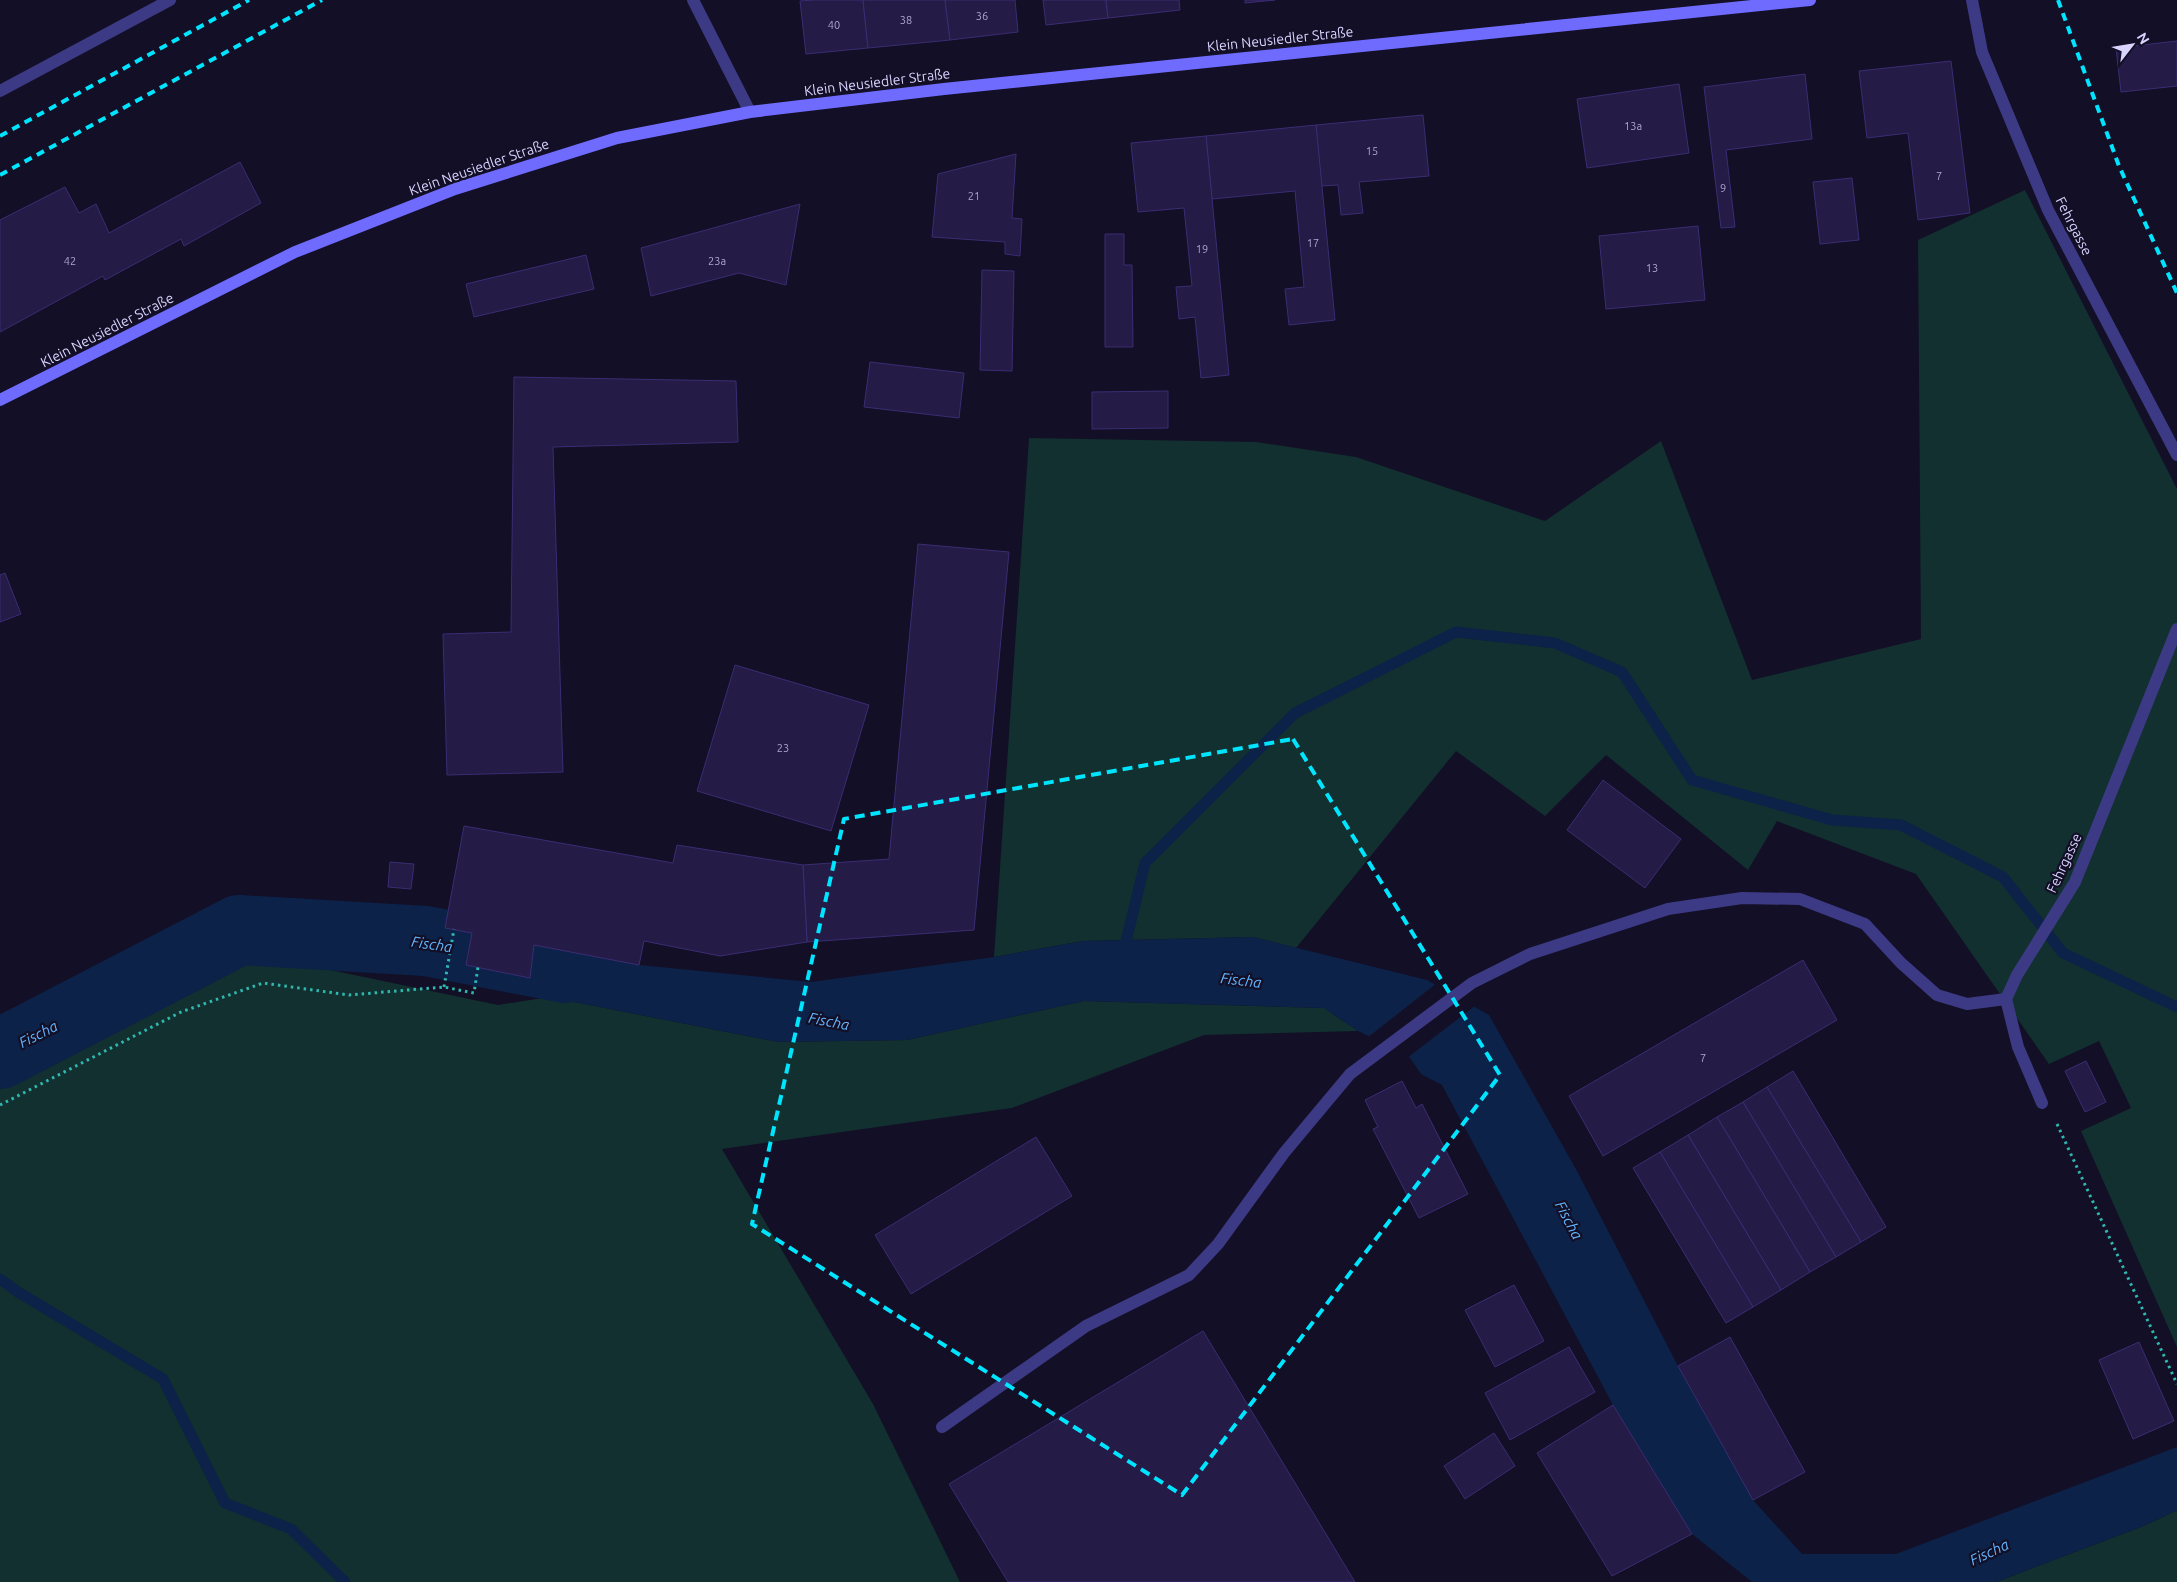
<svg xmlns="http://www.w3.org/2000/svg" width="2177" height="1582" font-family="Ubuntu,sans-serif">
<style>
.green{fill:#12302f}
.water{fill:#0c2248}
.pier{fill:#130f26}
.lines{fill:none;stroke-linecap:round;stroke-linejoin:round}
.stream{stroke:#0c2248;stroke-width:11}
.river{stroke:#0c2248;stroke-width:70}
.building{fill:#241b47;stroke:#3b2d73}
.path{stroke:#2fb8b0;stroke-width:3;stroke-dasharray:2.5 4;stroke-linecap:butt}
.service{stroke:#3d3a85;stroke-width:12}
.minor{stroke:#3d3a85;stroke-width:12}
.secondary{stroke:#6f6bff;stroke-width:12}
.rail{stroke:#00e5ff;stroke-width:4;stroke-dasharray:8 6;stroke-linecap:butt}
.marked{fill:none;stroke:#00e5ff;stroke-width:4;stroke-dasharray:10 6;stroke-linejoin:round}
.labels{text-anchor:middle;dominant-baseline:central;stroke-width:4.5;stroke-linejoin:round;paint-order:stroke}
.number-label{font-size:11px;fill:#aca6d1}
.street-label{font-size:14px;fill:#d9d4ff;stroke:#130f26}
.water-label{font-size:15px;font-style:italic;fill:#62b6ff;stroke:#130f26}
</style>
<rect width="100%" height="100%" fill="#130f26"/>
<g class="green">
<polygon points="2025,190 2177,489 2177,1347 2081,1131 2131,1108 2099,1041 2049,1064 1916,874 1777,821 1748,870 1606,755 1545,816 1456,751 1296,948 1253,937 1083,941 994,957 1029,438 1256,442 1356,457 1545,521 1661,441 1752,680 1921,639 1918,240"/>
<polygon points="249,953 498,1005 549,997 778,1042 907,1040 1084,1001 1324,1008 1358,1031 1204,1035 1012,1108 722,1149 873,1404 960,1582 0,1582 0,1087"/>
<polygon points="2177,1510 2177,1582 1996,1582 2146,1525"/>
</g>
<polygon class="water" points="1253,937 1427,980 1489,1015 1577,1171 1678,1366 1753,1500 1802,1554 1896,1554 2177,1447 2177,1510 2146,1525 1996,1582 1752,1582 1692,1534 1613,1405 1442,1085 1421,1074 1408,1055 1358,1031 1324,1008 1084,1001 907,1040 778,1042 549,997 530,978 534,945 639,965 811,982 994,957 1083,941"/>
<polygon class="pier" points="1437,983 1476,1005 1407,1058 1367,1038"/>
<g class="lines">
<g class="stream">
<polyline points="426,941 471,977 538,988 551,979"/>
<polyline points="1123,954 1145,863 1295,713 1456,632 1555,643 1622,672 1692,780 1832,820 1901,825 2003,877 2063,953 2177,1007"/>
<polyline points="0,1279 18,1292 163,1379 225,1503 291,1529 345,1582"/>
</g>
<polyline class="river" points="0,1054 239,930 426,941 565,968"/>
</g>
<g class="building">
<polygon points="813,0 863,0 868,48 806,54 800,1"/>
<polygon points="863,0 945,0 950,40 868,48"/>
<polygon points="945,0 1015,0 1018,32 950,40"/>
<polygon points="1043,0 1106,0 1108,18 1046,25"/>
<polygon points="1106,0 1179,0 1180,10 1108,18"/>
<polygon points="1245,0 1275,0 1245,3"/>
<polygon points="2177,41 2177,86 2121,92 2116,48"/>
<polygon points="1951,61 1970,213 1918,220 1908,133 1867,138 1859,71"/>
<polygon points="1805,74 1812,139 1726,150 1735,227 1721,228 1704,87"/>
<polygon points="1679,84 1689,153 1587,168 1577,99"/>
<polygon points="1423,115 1429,176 1359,182 1363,213 1341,215 1338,185 1321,186 1316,125"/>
<polygon points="1316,125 1335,320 1289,325 1285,289 1304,287 1295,191 1212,199 1206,136"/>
<polygon points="1206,136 1229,375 1201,378 1195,317 1179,319 1176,287 1192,286 1184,208 1138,212 1131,143"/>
<polygon points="1016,154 1012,218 1022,219 1020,256 1005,254 1005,242 932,237 938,174"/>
<polygon points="240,162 261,203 184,246 181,239 105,280 103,276 0,332 0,220 65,187 79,213 96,204 109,233"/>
<polygon points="1852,178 1859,240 1820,244 1813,182"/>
<polygon points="800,204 786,285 739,273 651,296 641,248"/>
<polygon points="1698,226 1705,300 1606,309 1599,236"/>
<polygon points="1105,234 1124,234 1124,265 1132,265 1133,347 1105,347"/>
<polygon points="586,255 594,289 474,317 466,284"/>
<polygon points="982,270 1014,271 1012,371 980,370"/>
<polygon points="870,362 964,373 959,418 864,407"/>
<polygon points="514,377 736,381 738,442 553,447 563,772 447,775 443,634 511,632"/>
<polygon points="1168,391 1168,428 1092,429 1092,392"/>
<polygon points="918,544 1009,552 974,930 807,942 803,865 889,859"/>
<polygon points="5,573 21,614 0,622 0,575"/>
<polygon points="735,665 869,705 831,831 697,791"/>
<polygon points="1603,780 1681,839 1645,888 1567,830"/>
<polygon points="464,826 673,863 677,845 803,865 807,942 720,956 644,941 639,965 534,945 530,978 466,965 472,933 445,928"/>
<polygon points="390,862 414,864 411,889 388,887"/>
<polygon points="1803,960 1837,1020 1603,1156 1569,1096"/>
<polygon points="2086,1061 2106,1102 2085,1112 2065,1071"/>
<polygon points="1793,1071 1886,1227 1861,1242 1767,1087"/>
<polygon points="1402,1081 1416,1108 1422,1104 1468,1194 1419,1218 1373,1129 1378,1127 1365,1100"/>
<polygon points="1767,1087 1861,1242 1836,1257 1743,1102"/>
<polygon points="1743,1102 1836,1257 1810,1272 1717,1117"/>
<polygon points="1717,1117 1810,1272 1781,1290 1688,1135"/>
<polygon points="1688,1135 1781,1290 1753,1307 1660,1152"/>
<polygon points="1036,1137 1072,1196 911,1294 875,1235"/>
<polygon points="1660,1152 1753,1307 1726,1323 1633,1168"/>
<polygon points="1514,1285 1544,1341 1495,1367 1465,1310"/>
<polygon points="1203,1331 1355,1582 1008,1582 949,1484"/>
<polygon points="1730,1337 1805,1472 1753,1500 1678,1366"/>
<polygon points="2139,1342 2174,1421 2133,1439 2099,1360"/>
<polygon points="1569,1347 1595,1392 1510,1440 1485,1393"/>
<polygon points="1613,1405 1692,1534 1612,1576 1537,1453"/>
<polygon points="1494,1433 1515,1466 1465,1499 1444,1466"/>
</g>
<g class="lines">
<g class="path">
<polyline points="444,987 454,929"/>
<polyline points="0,1105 181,1012 263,983 349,995 444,987 474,993 478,967"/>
<polyline points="2057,1124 2177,1384"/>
</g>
<g class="service">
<polyline points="0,91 170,0"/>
<polyline points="942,1427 1086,1326 1189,1275 1218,1244 1284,1153 1350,1074 1472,983 1530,954 1668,909 1742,898 1800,899 1865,924 1901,963 1937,995 1967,1004 2006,999"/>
</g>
<g class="minor">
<polyline points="693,0 750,112"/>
<polyline points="1972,0 1982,52 2048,210 2177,455"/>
<polyline points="2042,1103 2018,1047 2006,999 2017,975 2075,882 2177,629"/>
</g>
<polyline class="secondary" points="0,400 295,252 455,189 617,138 750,112 944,89 1810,0"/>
<g class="rail">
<polyline points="2058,0 2119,166 2177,293"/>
<polyline points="0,136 249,0"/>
<polyline points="0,175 322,0"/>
</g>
</g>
<path class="marked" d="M1293 739 1500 1075 1182 1495 752 1224 844 819Z"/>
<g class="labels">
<g class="number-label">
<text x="982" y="16">36</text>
<text x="906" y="20">38</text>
<text x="834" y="25">40</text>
<text x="1633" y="126">13a</text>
<text x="1372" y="151">15</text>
<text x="1939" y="176">7</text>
<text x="1723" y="188">9</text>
<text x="974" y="196">21</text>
<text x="1313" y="243">17</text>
<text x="1202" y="249">19</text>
<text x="70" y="261">42</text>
<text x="717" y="261">23a</text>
<text x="1652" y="268">13</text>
<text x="783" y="748">23</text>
<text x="1703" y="1058">7</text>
</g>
<g class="street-label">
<text transform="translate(1280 39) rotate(-6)">Klein Neusiedler Straße</text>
<text transform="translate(877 82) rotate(-7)">Klein Neusiedler Straße</text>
<text transform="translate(479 167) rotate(-19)">Klein Neusiedler Straße</text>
<text transform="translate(2074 226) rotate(63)">Fehrgasse</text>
<text transform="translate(107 330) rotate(-27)">Klein Neusiedler Straße</text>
<text transform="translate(2064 863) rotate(-65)">Fehrgasse</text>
</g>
<g class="water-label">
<text transform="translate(432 944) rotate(8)">Fischa</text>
<text transform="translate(1241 980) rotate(7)">Fischa</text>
<text transform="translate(829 1021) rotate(11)">Fischa</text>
<text transform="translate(38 1034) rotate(-27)">Fischa</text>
<text transform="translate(1569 1220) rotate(62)">Fischa</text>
<text transform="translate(1989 1552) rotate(-25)">Fischa</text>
</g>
</g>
<g transform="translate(2132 45) rotate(59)" stroke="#130f26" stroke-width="4" paint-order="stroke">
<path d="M0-4L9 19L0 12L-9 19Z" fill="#d9d4ff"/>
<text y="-8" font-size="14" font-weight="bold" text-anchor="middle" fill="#d9d4ff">N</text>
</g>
</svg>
